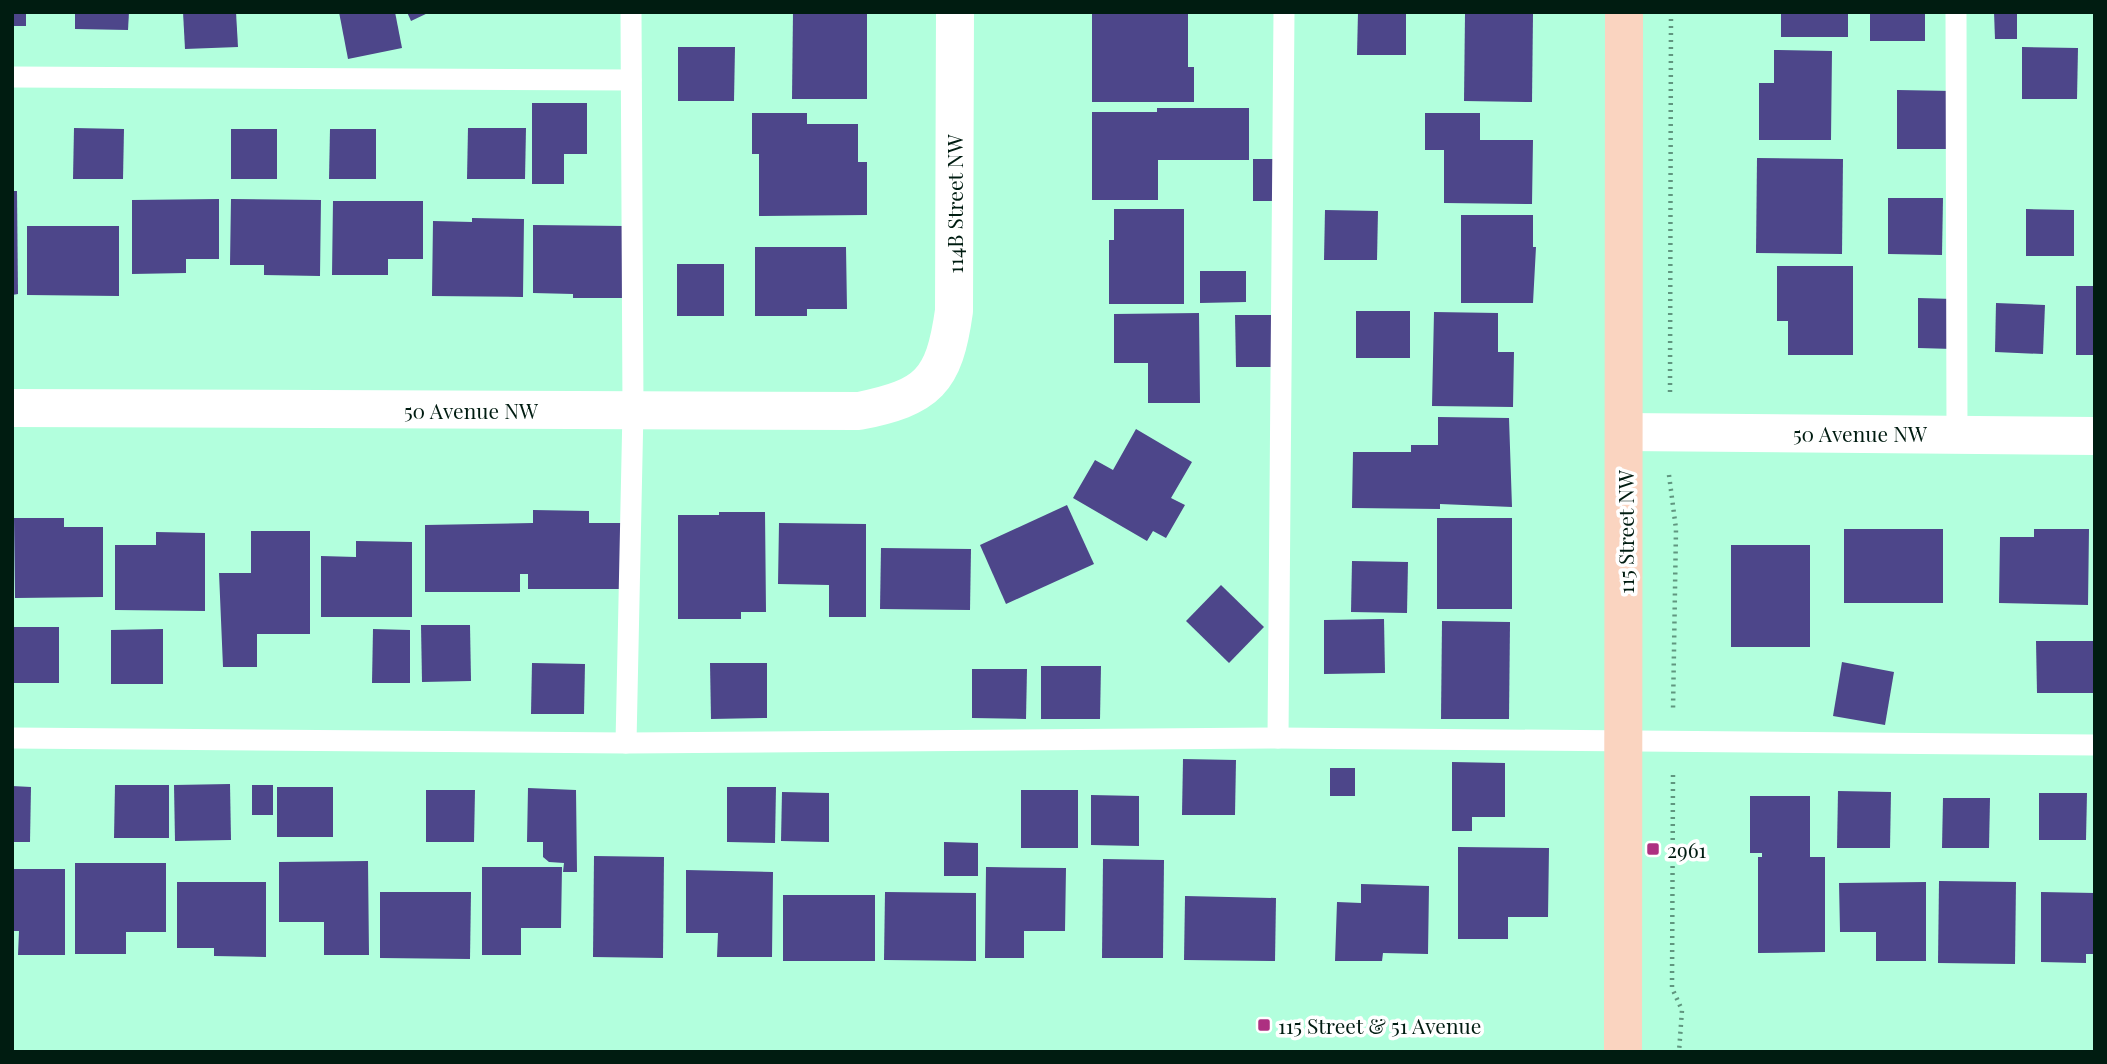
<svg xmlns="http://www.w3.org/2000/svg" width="2107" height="1064" font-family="'Playfair Display',serif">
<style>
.building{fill:#4d468a}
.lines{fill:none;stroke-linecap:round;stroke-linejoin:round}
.path{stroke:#60967f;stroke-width:4.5;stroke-dasharray:2 5;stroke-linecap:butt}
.lane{stroke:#fff;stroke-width:21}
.street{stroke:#fff;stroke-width:38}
.secondary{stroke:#fad4c0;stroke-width:38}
.poi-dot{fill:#ad3081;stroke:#fff;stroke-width:2.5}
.labels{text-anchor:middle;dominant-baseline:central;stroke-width:7;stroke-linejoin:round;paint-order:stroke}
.street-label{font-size:21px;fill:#001c11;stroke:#fff}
.poi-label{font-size:21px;fill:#001c11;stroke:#fff;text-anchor:start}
</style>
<rect width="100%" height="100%" fill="#b2ffdd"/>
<g class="building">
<rect x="12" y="12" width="14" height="14"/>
<polygon points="75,12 129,12 128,30 75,29"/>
<polygon points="183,12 236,12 238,47 185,49"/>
<polygon points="339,12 395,12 402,48 348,59"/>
<polygon points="407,12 430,12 411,21"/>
<polygon points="793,12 867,12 867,99 792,99"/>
<polygon points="1092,12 1188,12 1188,67 1194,67 1194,102 1092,102"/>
<polygon points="1358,12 1406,12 1406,55 1357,55"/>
<rect x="1781" y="12" width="67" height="25"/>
<rect x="1870" y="12" width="55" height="29"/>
<polygon points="1994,12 2017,12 2017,39 1995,39"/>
<polygon points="1465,14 1533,14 1532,102 1464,101"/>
<polygon points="678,47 735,47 734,101 678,101"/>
<polygon points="2022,47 2078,48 2077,99 2022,99"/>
<polygon points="1774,50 1832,51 1831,140 1759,140 1759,83 1774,83"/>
<polygon points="1897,90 1953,91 1953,149 1897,149"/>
<polygon points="532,103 587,103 587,154 564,154 564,184 532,184"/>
<polygon points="1157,108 1249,108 1249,160 1158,160 1158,200 1092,200 1092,112 1157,112"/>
<polygon points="752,113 807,113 807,124 858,124 858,162 867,162 867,215 759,216 759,154 752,154"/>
<polygon points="1425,113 1480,113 1480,140 1533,140 1532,204 1444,203 1444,150 1425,150"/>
<polygon points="74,128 124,129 123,179 73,179"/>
<polygon points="468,128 526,128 525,179 467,179"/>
<rect x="231" y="129" width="46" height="50"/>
<polygon points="330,129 376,129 376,179 329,179"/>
<polygon points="1757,158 1843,159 1842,254 1756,253"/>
<rect x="1253" y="159" width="24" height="42"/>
<polygon points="12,191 17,191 18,294 12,295"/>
<polygon points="1888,198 1943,198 1942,255 1888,254"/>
<polygon points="219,199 219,259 186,259 186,273 132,274 132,200"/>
<polygon points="231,199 321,200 320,276 264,275 264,265 230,265"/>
<polygon points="333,201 423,201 423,259 388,259 388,275 332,275"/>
<polygon points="1114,209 1184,209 1184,304 1109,304 1109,240 1114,240"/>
<polygon points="2026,209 2074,210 2074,256 2026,256"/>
<polygon points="1325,210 1378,211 1377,260 1324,260"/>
<polygon points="1461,215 1533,215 1533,247 1536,247 1533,303 1461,303"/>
<polygon points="472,218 524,219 523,297 432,296 433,221 472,222"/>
<polygon points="533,225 625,226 624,298 573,298 573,294 533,293"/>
<polygon points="27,226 119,226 119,296 27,295"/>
<polygon points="755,247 846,247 847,309 807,309 807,316 755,316"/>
<rect x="677" y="264" width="47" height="52"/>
<polygon points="1777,266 1853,266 1853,355 1788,355 1788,321 1777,321"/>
<polygon points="1200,271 1246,271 1246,302 1200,303"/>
<rect x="2076" y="286" width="19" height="69"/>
<polygon points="1918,298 1954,299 1953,349 1918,348"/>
<polygon points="1996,303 2045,305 2043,354 1995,352"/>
<rect x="1356" y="311" width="54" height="47"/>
<polygon points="1434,312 1498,313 1498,352 1514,352 1513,407 1432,406"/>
<polygon points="1199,313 1200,403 1148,403 1148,363 1114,363 1114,314"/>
<polygon points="1235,315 1280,315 1281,367 1236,367"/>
<polygon points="1438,417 1509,418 1512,507 1440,504 1440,509 1352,508 1353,452 1411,452 1411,445 1438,445"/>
<polygon points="1136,429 1192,462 1171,498 1185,505 1166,538 1153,531 1147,541 1073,498 1095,460 1113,470"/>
<polygon points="1067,505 1094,564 1006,604 980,545"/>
<polygon points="533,510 589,511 589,523 624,523 624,589 528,589 528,574 520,574 520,592 425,592 425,525 533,523"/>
<polygon points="719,512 765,512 766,612 741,612 741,619 678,619 678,515 719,515"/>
<polygon points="14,518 64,518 64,527 103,527 103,597 15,598"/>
<rect x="1437" y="518" width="75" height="91"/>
<polygon points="779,523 866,524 866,617 829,617 829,585 778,584"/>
<rect x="1844" y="529" width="99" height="74"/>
<polygon points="2034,529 2089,529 2088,605 1999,603 2000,537 2034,537"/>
<polygon points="251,531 310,531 310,634 257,634 257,667 223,667 219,573 251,573"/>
<polygon points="156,532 205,533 205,611 115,610 115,545 156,545"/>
<polygon points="356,541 412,542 412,617 321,617 321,556 356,557"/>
<rect x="1731" y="545" width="79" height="102"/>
<polygon points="881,548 971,549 970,610 880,609"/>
<polygon points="1352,561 1408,562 1407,613 1351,612"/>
<polygon points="1221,585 1264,627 1229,663 1186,621"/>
<polygon points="1384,619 1385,673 1324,674 1324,620"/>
<polygon points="1442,621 1510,622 1509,719 1441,719"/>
<polygon points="421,625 470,625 471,681 422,682"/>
<polygon points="13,627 59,627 59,683 12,683"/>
<polygon points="163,629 163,684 111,684 111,630"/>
<polygon points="373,629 410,630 410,683 372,683"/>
<polygon points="2036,641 2093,641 2093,693 2037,693"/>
<polygon points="1842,662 1894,672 1885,725 1833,716"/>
<polygon points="532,663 585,664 584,714 531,714"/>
<polygon points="710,663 767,663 767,718 711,719"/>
<polygon points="1041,666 1101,666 1100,719 1041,719"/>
<polygon points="972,669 1027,669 1026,719 972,718"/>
<polygon points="1183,759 1236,760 1235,815 1182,815"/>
<polygon points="1452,762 1505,763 1505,817 1472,817 1472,831 1452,831"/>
<rect x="1330" y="768" width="25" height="28"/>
<polygon points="230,784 231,840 175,841 174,785"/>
<polygon points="115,785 169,785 169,838 114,838"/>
<rect x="252" y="785" width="21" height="30"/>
<polygon points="12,786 31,787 30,842 12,842"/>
<rect x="277" y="787" width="56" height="50"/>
<polygon points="727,787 776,787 775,843 727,842"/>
<polygon points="528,788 576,790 577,872 563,872 564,863 549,862 543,857 543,842 527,842"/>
<polygon points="426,790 475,790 474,842 426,842"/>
<rect x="1021" y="790" width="57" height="58"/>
<polygon points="1838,791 1891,792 1890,848 1837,848"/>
<polygon points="782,792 829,793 829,842 781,841"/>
<polygon points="2039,793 2087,793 2086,840 2039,840"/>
<polygon points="1091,795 1139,796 1139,846 1091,845"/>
<polygon points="1750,796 1810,796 1810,857 1825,857 1825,952 1758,953 1758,857 1762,857 1762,853 1750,853"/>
<polygon points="1943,798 1990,798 1989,848 1942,848"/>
<polygon points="944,842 978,843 978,876 944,876"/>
<polygon points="1458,847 1549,848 1548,917 1508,917 1508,939 1458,939"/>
<polygon points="594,856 664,857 663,958 593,957"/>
<polygon points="1103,859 1164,860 1163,958 1102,958"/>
<polygon points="368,861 369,955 324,955 324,922 279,922 279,862"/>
<polygon points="75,863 166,863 166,932 126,932 126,954 75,954"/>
<polygon points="482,867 562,867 561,928 521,928 521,955 482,955"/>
<polygon points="986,867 1066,868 1065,931 1024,931 1024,958 985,958"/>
<polygon points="12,869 65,869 65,955 18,955 19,931 12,931"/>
<polygon points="686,870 773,872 772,957 717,957 718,933 686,933"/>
<polygon points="1939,881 2016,882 2015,964 1938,963"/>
<polygon points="177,882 266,882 266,957 214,956 214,948 177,948"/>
<polygon points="1926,882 1926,961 1876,961 1876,932 1840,932 1839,883"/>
<polygon points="1361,884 1429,886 1428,954 1383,953 1382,961 1335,961 1337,902 1361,903"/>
<polygon points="380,892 471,892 470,959 380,958"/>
<polygon points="885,892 976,893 976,961 884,960"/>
<polygon points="2041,892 2095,893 2095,954 2086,954 2086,963 2041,962"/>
<rect x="783" y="895" width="92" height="66"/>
<polygon points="1185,896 1276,898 1275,961 1184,960"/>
</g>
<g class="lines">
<g class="path">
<polyline points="1670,392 1671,12"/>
<polyline points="1669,475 1676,529 1673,710"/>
<polyline points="1673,775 1672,988 1682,1010 1679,1052"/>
</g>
<g class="lane">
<polyline points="1956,12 1957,434"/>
<polyline points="12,77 631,80"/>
<polyline points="12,738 626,743 1278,738 2095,745"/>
<polyline points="1278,738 1284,12"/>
<polyline points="626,743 633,410 631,12"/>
</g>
<g class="street">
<path d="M12 408 859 411C928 397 944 382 954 311L955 12"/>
<polyline points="1624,432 2095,436"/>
</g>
<polyline class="secondary" points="1623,1052 1624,12"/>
</g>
<g class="poi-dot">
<rect x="1646" y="842" width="14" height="14" rx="3.5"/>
<rect x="1257" y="1018" width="14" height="14" rx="3.5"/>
</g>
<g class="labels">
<g class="street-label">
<text transform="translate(954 204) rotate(-90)">114B Street NW</text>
<text x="471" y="410">50 Avenue NW</text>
<text x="1860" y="433">50 Avenue NW</text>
<text transform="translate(1625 532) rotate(-90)">115 Street NW</text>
</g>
<g class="poi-label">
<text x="1667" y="849">2961</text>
<text x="1278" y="1025">115 Street &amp; 51 Avenue</text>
</g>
</g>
<rect width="2107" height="1064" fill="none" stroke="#001c11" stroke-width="28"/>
</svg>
